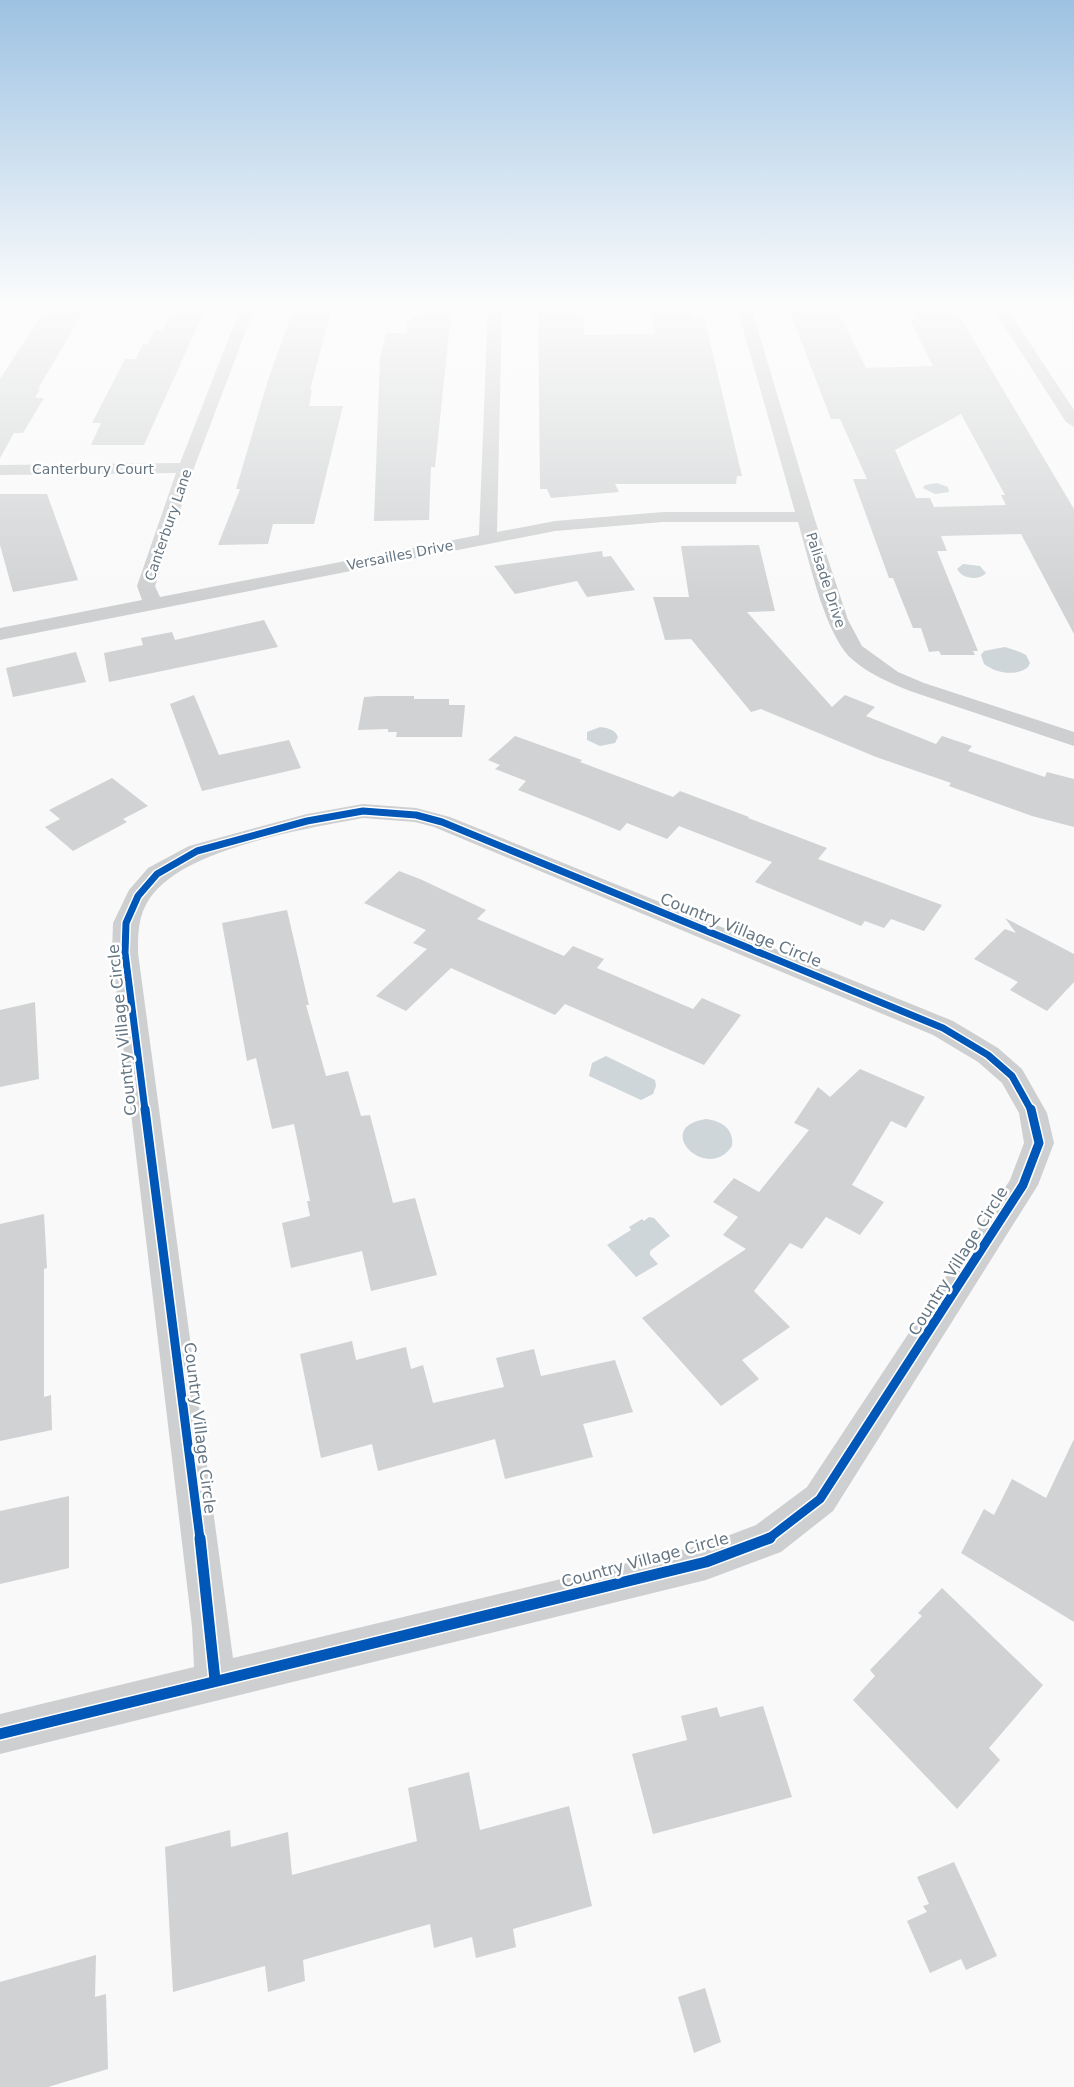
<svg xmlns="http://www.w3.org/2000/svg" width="1074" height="2087" font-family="'DejaVu Sans',sans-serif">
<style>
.water{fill:#ced6d9}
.building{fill:#d0d2d3;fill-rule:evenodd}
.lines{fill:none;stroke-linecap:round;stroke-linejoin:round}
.street{fill:#cecfd0;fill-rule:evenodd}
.cycleway-far2-casing{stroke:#fff;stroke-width:10}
.cycleway-far1-casing{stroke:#fff;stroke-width:12}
.cycleway-casing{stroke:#fff;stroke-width:14}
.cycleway-far2{stroke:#0057b8;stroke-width:7}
.cycleway-far1{stroke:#0057b8;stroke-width:9}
.cycleway{stroke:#0057b8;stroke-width:11}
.labels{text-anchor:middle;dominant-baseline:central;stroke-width:5;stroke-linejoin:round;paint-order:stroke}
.far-street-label{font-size:14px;fill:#657683;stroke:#fff}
.street-label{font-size:16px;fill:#657683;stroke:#fff}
</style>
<rect width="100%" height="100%" fill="#f9f9f9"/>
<g class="water">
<polygon points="937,483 948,487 949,492 935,494 923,488 925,485"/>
<path d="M963 564 980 566 986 573C979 581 962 579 957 569Z"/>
<path d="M1005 647 1020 652 1026 655 1030 663 1028 667C1016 677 996 673 984 664L981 655 984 651Z"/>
<path d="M600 727C607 728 615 729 618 737L615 743 600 746 587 740V732Z"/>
<polygon points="606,1056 655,1080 656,1086 653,1094 641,1100 589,1076 592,1063"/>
<path d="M706 1119C722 1121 734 1129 732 1146 707 1184 651 1127 706 1119Z"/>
<polygon points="649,1217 654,1218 670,1236 650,1251 650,1255 658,1264 636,1277 607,1245 631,1230 629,1227 642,1219 644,1221"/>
</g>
<g class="building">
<polygon points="47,307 86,307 38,389 40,389 35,398 44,398 23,433 14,433 0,458 0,379"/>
<polygon points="174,307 206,307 144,445 91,445 101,423 92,423 125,359 136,359 143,344 148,344 155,330 162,330"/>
<polygon points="294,307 332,307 310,390 312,390 309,406 343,406 314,524 273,524 268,544 218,545 240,489 236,489 268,380"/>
<polygon points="420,307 449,307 448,314 451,314 435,467 431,467 429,520 374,521 380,358 386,333 406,333 408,320 412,320 413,315 419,315"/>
<polygon points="538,307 583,307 584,335 655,334 650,307 691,307 694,317 704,317 742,476 737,476 736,484 615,484 619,492 551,498 547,489 540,489"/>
<path d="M788 307H836L866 368 933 366 910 320H918L910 307H954L1074 509V634L1021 534 941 536 947 551H937L978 651H973L975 655H941L939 651 929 652 921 628H913L893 578H889L853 479H867L840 419H831ZM961 414 1005 495H1001L1006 505 934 507 930 498H916L895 450Z"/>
<polygon points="0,494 47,494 78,580 13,592 0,545"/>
<polygon points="759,545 775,611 747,612 832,707 845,695 875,707 866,716 936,744 942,736 972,746 968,751 1045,777 1047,772 1074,779 1074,827 1032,816 949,786 951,783 876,757 761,709 751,712 691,639 665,640 653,597 689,597 681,546"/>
<polygon points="602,551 603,557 611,556 635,590 587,597 577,581 515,594 494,566"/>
<polygon points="264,620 278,647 109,682 104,653 143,645 141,638 172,632 175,640"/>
<polygon points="76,652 86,682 13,697 6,668"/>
<polygon points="194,695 219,755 289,740 301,768 202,791 170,704"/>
<polygon points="378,696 414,696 414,699 449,699 449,705 465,705 462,737 396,737 397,732 388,732 388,729 358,730 364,697"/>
<polygon points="515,736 582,760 580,762 673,797 680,791 749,817 748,818 827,848 818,859 942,905 924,931 891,919 884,928 865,921 861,926 755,882 772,862 679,826 667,839 627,823 620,831 589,818 518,790 526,781 495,769 500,765 488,760"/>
<polygon points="112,778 148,806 123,819 127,822 73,851 45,827 60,819 49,810"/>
<polygon points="399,871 420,879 486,910 477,919 564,956 573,946 604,959 597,968 693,1009 702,998 741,1015 704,1065 565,1004 555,1015 451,968 406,1011 376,996 427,949 413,943 426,930 364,903"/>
<polygon points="287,910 309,1005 306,1005 326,1076 348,1071 361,1116 370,1115 393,1203 415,1198 437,1275 371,1291 362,1251 291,1268 282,1223 310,1216 307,1201 310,1201 294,1124 272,1129 256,1058 247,1061 222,923"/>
<polygon points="1005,918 1074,954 1074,982 1047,1011 1010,990 1018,982 974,959 1005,929 1016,933"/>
<polygon points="35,1002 39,1079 0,1087 0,1010"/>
<polygon points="860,1069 925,1097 906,1128 891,1121 852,1185 884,1202 860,1235 826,1217 802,1249 790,1243 754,1291 790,1327 742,1360 759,1379 721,1406 642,1318 746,1249 723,1235 738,1217 713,1202 734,1178 759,1192 809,1130 794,1123 818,1087 830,1097"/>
<polygon points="44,1214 47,1268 44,1269 44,1397 51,1395 52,1430 0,1441 0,1224"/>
<polygon points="352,1341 356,1360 406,1347 411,1369 423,1365 433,1403 504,1387 496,1358 534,1349 541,1376 615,1360 633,1412 583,1424 593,1457 505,1479 495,1439 378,1471 372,1444 321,1458 300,1354"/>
<polygon points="1074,1439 1074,1622 961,1553 984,1509 994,1515 1012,1479 1046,1498"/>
<polygon points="69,1496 69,1568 0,1584 0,1511"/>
<polygon points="942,1588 1043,1685 989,1748 1000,1760 957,1809 853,1700 875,1676 870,1670 922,1616 918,1613"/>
<polygon points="763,1706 792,1797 653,1834 632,1754 687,1740 681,1716 717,1707 720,1717"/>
<polygon points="469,1772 480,1830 569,1806 592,1906 513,1929 516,1947 476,1958 472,1937 434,1948 430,1924 303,1960 305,1981 268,1992 265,1966 173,1992 165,1847 230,1830 231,1847 288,1832 292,1875 417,1841 408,1788"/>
<polygon points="954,1862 997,1956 966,1970 961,1959 930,1973 907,1921 927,1912 923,1906 929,1904 917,1877"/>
<polygon points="96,1955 95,1997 106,1994 108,2069 48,2087 0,2087 0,1982"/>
<polygon points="705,1988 721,2042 694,2053 678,1997"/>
</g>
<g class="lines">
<g class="street">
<polygon points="0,307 8,307 0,312"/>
<path d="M241 307H255L194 468 155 586 160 597 479 535 488 307H502L497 532 555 521 663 512H795L737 307H751L814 517 848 620 862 646 898 672 924 683 1074 732V746L910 691C890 683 869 674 853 660 825 636 809 559 798 522H663L555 531 0 640V628L142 600 137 586 176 473 0 475V465L180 463Z"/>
<polygon points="992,307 1006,307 1074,410 1074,427 1066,422"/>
<path d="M363 804 416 808 450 817 953 1021 998 1048 1022 1069 1047 1113 1054 1143 1038 1185 833 1511 781 1552 706 1580 0 1754V1714L194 1667 192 1627 112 953 113 923 129 890 148 868 189 846 307 814ZM363 818 415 822 434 827 933 1035 978 1062 1002 1083 1019 1113 1024 1143 1010 1180 807 1487 756 1525 706 1544 233 1658 138 953C138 933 138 915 150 898 184 848 305 829 363 818Z"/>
</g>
<defs>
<polyline id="cycleway-far2" points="145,1110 125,953 126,923 138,896 157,874 197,851 307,821 363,811 416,815 442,822 943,1028 988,1055 1012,1076 1031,1110"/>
<g id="cycleway-far1">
<polyline points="145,1109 200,1539"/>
<polyline points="768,1539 820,1499 1023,1185 1039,1143 1031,1109"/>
</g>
<g id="cycleway">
<polyline points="200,1538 215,1680"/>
<polyline points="0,1734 706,1562 770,1538"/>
</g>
</defs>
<use href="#cycleway-far2" class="cycleway-far2-casing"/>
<use href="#cycleway-far1" class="cycleway-far1-casing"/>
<use href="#cycleway" class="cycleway-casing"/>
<use href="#cycleway-far2" class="cycleway-far2"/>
<use href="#cycleway-far1" class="cycleway-far1"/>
<use href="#cycleway" class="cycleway"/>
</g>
<linearGradient id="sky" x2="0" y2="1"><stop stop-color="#9dc2e2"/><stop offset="0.51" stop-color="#fcfcfc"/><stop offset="1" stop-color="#fcfcfc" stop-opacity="0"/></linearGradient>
<rect width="1074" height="599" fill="url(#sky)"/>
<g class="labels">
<g class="far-street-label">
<text x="93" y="469">Canterbury Court</text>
<text transform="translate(168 525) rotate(-71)">Canterbury Lane</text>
<text transform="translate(400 555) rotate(-11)">Versailles Drive</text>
<text transform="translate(826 580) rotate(72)">Palisade Drive</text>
</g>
<g class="street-label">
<text transform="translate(741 930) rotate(22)">Country Village Circle</text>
<text transform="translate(122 1030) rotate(-96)">Country Village Circle</text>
<text transform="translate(958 1261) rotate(-58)">Country Village Circle</text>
<text transform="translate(200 1428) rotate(83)">Country Village Circle</text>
<text transform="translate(645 1560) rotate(-15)">Country Village Circle</text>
</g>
</g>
</svg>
